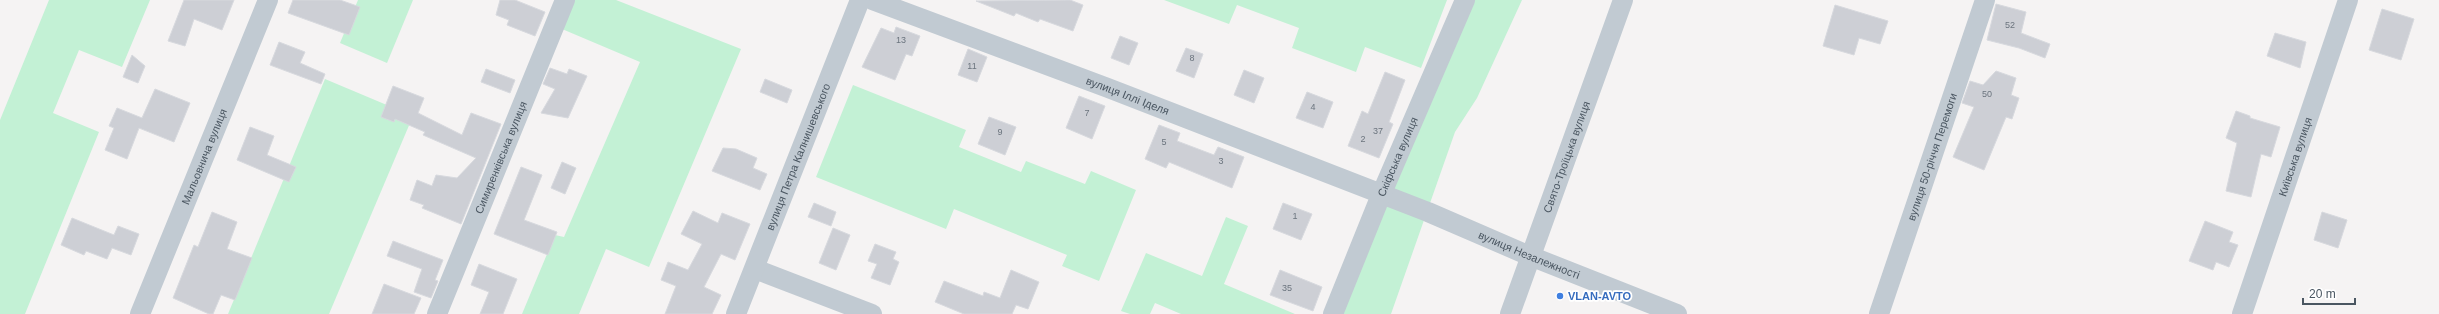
<svg xmlns="http://www.w3.org/2000/svg" width="2439" height="314" font-family="Arial,sans-serif">
<style>
.green{fill:#c3f1d5}
.building{fill:#cdcfd5;stroke:#d7d9de}
.lines{fill:none;stroke-linecap:round;stroke-linejoin:round}
.street{stroke:#c1cad2;stroke-width:20}
.shop-dot{fill:#3f7fe0;stroke:#fff;stroke-width:1.5}
.labels{text-anchor:middle;dominant-baseline:central;stroke-width:3.5;stroke-linejoin:round;paint-order:stroke}
.number-label{font-size:9px;fill:#6b747e}
.street-label{font-size:11px;fill:#4a5661;stroke:#fff}
.shop-label{font-size:11px;font-weight:bold;fill:#366cbe;stroke:#fff;text-anchor:start}
</style>
<rect width="100%" height="100%" fill="#f5f3f3"/>
<g class="green">
<polygon points="49,0 150,0 122,67 79,50 53,113 99,132 25,314 0,314 0,120"/>
<polygon points="358,0 413,0 387,63 340,43"/>
<polygon points="574,0 616,0 741,49 649,267 606,249 579,314 522,314 555,235 564,237 640,62 562,29"/>
<polygon points="1164,0 1447,0 1421,68 1365,47 1356,72 1292,48 1299,28 1237,5 1229,24"/>
<polygon points="1465,0 1522,0 1477,98 1455,132 1391,314 1333,314"/>
<polygon points="325,79 413,116 329,314 228,314"/>
<polygon points="853,85 966,130 959,147 1021,172 1026,161 1085,184 1091,171 1136,190 1099,281 1062,266 1067,255 954,209 946,229 816,177"/>
<polygon points="1226,217 1248,226 1224,284 1295,314 1181,314 1155,303 1150,314 1130,314 1121,311 1146,253 1202,276"/>
</g>
<g class="building">
<polygon points="184,0 234,0 222,30 194,19 185,46 168,41"/>
<polygon points="293,0 340,0 360,7 349,35 288,13"/>
<polygon points="500,0 515,0 545,12 535,36 507,25 509,20 496,15"/>
<polygon points="1070,0 1083,5 1073,31 1040,19 1038,22 1016,13 1014,16 976,1"/>
<polygon points="1996,4 2026,12 2021,33 2050,44 2045,58 2019,48 1987,40"/>
<polygon points="1835,5 1888,21 1880,44 1859,38 1854,55 1823,46"/>
<polygon points="2382,9 2414,19 2401,60 2369,50"/>
<polygon points="896,27 920,36 912,56 906,54 895,80 862,67 881,28 894,33"/>
<polygon points="2275,33 2306,42 2300,68 2267,56"/>
<polygon points="1120,36 1138,43 1129,65 1111,58"/>
<polygon points="279,42 305,52 300,63 325,74 321,84 270,65"/>
<polygon points="1186,48 1203,54 1194,78 1176,71"/>
<polygon points="968,49 987,57 977,82 958,75"/>
<polygon points="132,55 145,66 138,83 123,77"/>
<polygon points="550,68 567,74 569,69 587,76 568,118 541,113 555,89 543,84"/>
<polygon points="486,69 515,80 510,93 481,82"/>
<polygon points="1244,70 1264,78 1254,103 1234,95"/>
<polygon points="1996,71 2016,78 2011,95 2019,98 2012,119 2006,117 1984,170 1953,157 1974,107 1962,103 1970,81 1983,85"/>
<polygon points="1385,72 1405,80 1389,122 1393,124 1379,158 1348,146 1362,111 1368,114"/>
<polygon points="765,79 792,90 787,103 760,92"/>
<polygon points="393,86 424,98 418,113 462,135 471,113 501,124 461,224 422,208 424,205 410,200 417,180 432,186 436,175 457,178 476,158 423,135 425,132 395,119 394,122 381,117"/>
<polygon points="155,89 190,103 174,142 139,128 127,159 105,150 114,128 109,126 117,108 142,118"/>
<polygon points="1307,92 1333,102 1323,128 1296,118"/>
<polygon points="1079,96 1105,106 1092,139 1066,128"/>
<polygon points="2236,111 2250,116 2250,118 2280,127 2271,157 2261,154 2251,197 2226,191 2237,143 2226,138"/>
<polygon points="989,117 1016,127 1005,155 978,144"/>
<polygon points="1159,125 1180,133 1177,141 1214,155 1218,147 1244,157 1232,188 1169,162 1166,168 1145,159"/>
<polygon points="250,127 274,136 267,155 296,167 289,182 237,160"/>
<polygon points="723,148 736,149 757,158 753,168 767,174 760,190 712,171"/>
<polygon points="562,162 576,168 565,194 551,188"/>
<polygon points="521,167 542,175 524,220 557,232 548,255 494,234"/>
<polygon points="814,203 836,212 831,226 808,217"/>
<polygon points="1283,203 1312,214 1301,240 1273,229"/>
<polygon points="693,211 718,223 722,213 750,224 735,260 721,254 704,287 721,295 712,314 665,314 676,286 661,280 668,262 688,270 702,244 681,234"/>
<polygon points="212,212 237,222 227,249 252,258 235,300 221,295 213,314 209,314 173,298 194,245 198,247"/>
<polygon points="2322,212 2347,220 2338,248 2314,240"/>
<polygon points="72,218 114,235 118,226 139,234 131,255 112,248 107,259 86,251 84,255 61,245"/>
<polygon points="2205,221 2233,232 2229,242 2238,245 2229,267 2216,262 2213,270 2189,261"/>
<polygon points="833,228 850,235 836,270 819,263"/>
<polygon points="393,241 443,260 435,280 438,281 431,298 414,292 422,269 387,256"/>
<polygon points="875,244 896,252 893,259 899,262 890,285 871,278 877,264 868,261"/>
<polygon points="479,264 517,279 503,314 480,314 489,292 471,285"/>
<polygon points="1011,270 1039,282 1028,309 1016,305 1012,314 964,314 935,302 944,281 983,296 984,292 1000,298"/>
<polygon points="1280,270 1322,287 1313,311 1270,295"/>
<polygon points="384,284 421,298 414,314 372,314"/>
</g>
<g class="lines">
<g class="street">
<path id="s1" d="M872 0 1108 88 1428 212 1530 256 1677 314"/>
<polyline points="755,269 872,314"/>
<path id="s2" d="M140 314 268 0"/>
<path id="s3" d="M437 314 565 0"/>
<path id="s4" d="M736 314 860 0"/>
<path id="s5" d="M1333 314 1381 195 1465 0"/>
<path id="s6" d="M1510 314 1623 0"/>
<path id="s7" d="M1879 314 1985 0"/>
<path id="s8" d="M2242 314 2348 0"/>
</g>
</g>
<circle class="shop-dot" cx="1560" cy="296" r="4"/>
<g class="labels">
<g class="number-label">
<text x="2010" y="25">52</text>
<text x="901" y="40">13</text>
<text x="1192" y="58">8</text>
<text x="972" y="66">11</text>
<text x="1987" y="94">50</text>
<text x="1313" y="107">4</text>
<text x="1087" y="113">7</text>
<text x="1378" y="131">37</text>
<text x="1000" y="132">9</text>
<text x="1363" y="139">2</text>
<text x="1164" y="142">5</text>
<text x="1221" y="161">3</text>
<text x="1295" y="216">1</text>
<text x="1287" y="288">35</text>
</g>
<g class="street-label">
<text stroke="none"><textPath href="#s1" startOffset="273">вулиця Іллі Іделя</textPath></text>
<text stroke="none"><textPath href="#s5" startOffset="170">Скіфська вулиця</textPath></text>
<text stroke="none"><textPath href="#s2" startOffset="170">Мальовнича вулиця</textPath></text>
<text stroke="none"><textPath href="#s3" startOffset="169">Симиренківська вулиця</textPath></text>
<text stroke="none"><textPath href="#s4" startOffset="169">вулиця Петра Калнишевського</textPath></text>
<text stroke="none"><textPath href="#s6" startOffset="167">Свято-Троїцька вулиця</textPath></text>
<text stroke="none"><textPath href="#s7" startOffset="166">вулиця 50-річчя Перемоги</textPath></text>
<text stroke="none"><textPath href="#s8" startOffset="166">Київська вулиця</textPath></text>
<text stroke="none"><textPath href="#s1" startOffset="705">вулиця Незалежності</textPath></text>
</g>
<g class="shop-label">
<text x="1568" y="296">VLAN-AVTO</text>
</g>
</g>
<path d="M2303 298v6h52v-6" fill="none" stroke="#4a5661" stroke-width="2"/>
<text x="2309" y="298" font-size="12" fill="#4a5661" stroke="#ffffff" stroke-width="3" paint-order="stroke">20 m</text>
</svg>
